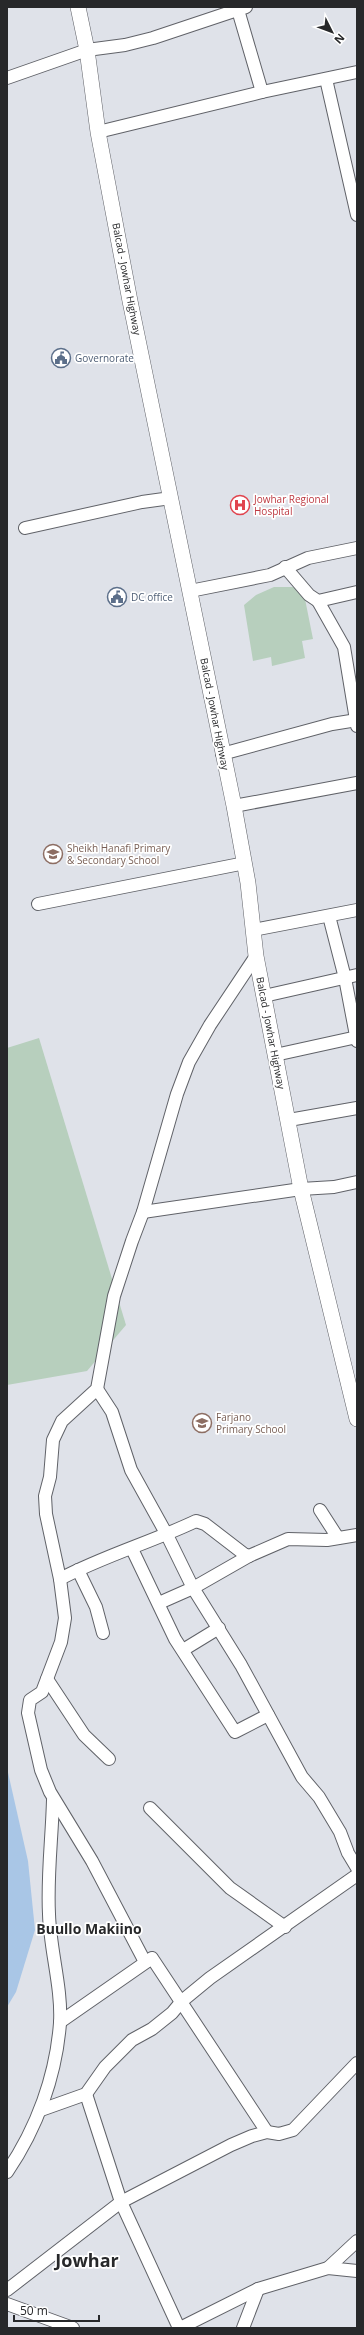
<svg xmlns="http://www.w3.org/2000/svg" width="364" height="2335" font-family="'Open Sans',sans-serif">
<style>
.green{fill:#b7cfbd}
.water{fill:#a9c6e6}
.lines{fill:none;stroke-linecap:round;stroke-linejoin:round}
.minor-casing{stroke:#606268;stroke-width:14}
.major-casing{stroke:#606268;stroke-width:16}
.minor{stroke:#fff;stroke-width:12}
.major{stroke:#fff;stroke-width:15}
.labels{text-anchor:middle;dominant-baseline:central;stroke-width:3.5;stroke-linejoin:round;paint-order:stroke}
.street-label{font-size:10px;fill:#27282a;stroke:#fff}
.service-label{font-size:10px;fill:#4e5e75;stroke:#fff;text-anchor:start}
.health-label{font-size:10px;fill:#be3a42;stroke:#fff;text-anchor:start}
.education-label{font-size:10px;fill:#785e54;stroke:#fff;text-anchor:start}
.district-label{font-size:14px;font-weight:bold;fill:#27282a;stroke:#fff}
.town-label{font-size:18px;font-weight:bold;fill:#27282a;stroke:#fff}
</style>
<rect width="100%" height="100%" fill="#dfe2e9"/>
<g class="green">
<polygon points="274,587 293,587 304,594 313,639 302,641 305,658 272,666 271,657 253,661 244,605 256,595"/>
<polygon points="39,1038 126,1325 87,1371 7,1385 7,1048"/>
</g>
<polygon class="water" points="7,1768 28,1861 35,1930 16,1992 7,2007"/>
<g class="lines">
<defs>
<g id="minor">
<polyline points="238,10 262,92"/>
<polyline points="7,78 87,50 125,45 153,38 246,7"/>
<polyline points="326,79 357,215"/>
<polyline points="98,132 262,92 357,72"/>
<polyline points="25,528 142,502 171,498"/>
<polyline points="285,567 309,595 318,601 357,592"/>
<polyline points="190,591 270,575 308,558 357,548"/>
<polyline points="318,601 344,647 357,726"/>
<polyline points="222,754 332,724 357,720"/>
<polyline points="234,806 357,783"/>
<polyline points="38,904 245,863"/>
<polyline points="329,916 345,978 357,1041"/>
<polyline points="253,930 357,910"/>
<polyline points="264,996 357,975"/>
<polyline points="275,1055 357,1037"/>
<polyline points="289,1120 357,1108"/>
<polyline points="143,1212 301,1189 334,1187 357,1182"/>
<polyline points="97,1389 112,1412 131,1470 167,1535 193,1588 241,1665 302,1777 319,1797 340,1832 348,1853 357,1868"/>
<polyline points="320,1510 338,1538"/>
<polyline points="132,1549 175,1639 235,1732 268,1715"/>
<polyline points="78,1570 96,1607 103,1633"/>
<path d="M60 1579C103 1556 152 1542 196 1521L205 1524 244 1554 249 1556 288 1539 327 1540 357 1535"/>
<polyline points="159,1603 193,1588 249,1556"/>
<polyline points="183,1650 219,1628"/>
<polyline points="47,1679 84,1735 109,1759"/>
<polyline points="150,1808 230,1888 285,1927"/>
<polyline points="145,1962 92,1861 50,1792 41,1770 28,1713 30,1700 42,1692 61,1642 65,1618 60,1579 46,1514 45,1496 50,1477 53,1440 62,1421 97,1389 114,1296 132,1241 143,1212 177,1094 189,1062 210,1025 256,956"/>
<polyline points="60,2022 152,1958 267,2132"/>
<polyline points="86,2094 121,2202 179,2328"/>
<polyline points="41,2110 86,2094 105,2067 132,2040 152,2029 172,2013 182,2001 210,1978 357,1875"/>
<path d="M7 2172C37 2128 56 2076 60 2023 62 1987 50 1950 49 1914 47 1876 52 1838 53 1800"/>
<polyline points="328,2268 357,2241"/>
<polyline points="7,2290 121,2202 231,2145 252,2136 267,2132 279,2134 293,2130 357,2063"/>
<polyline points="7,2304 73,2328"/>
<polyline points="180,2328 258,2289 328,2268 357,2271"/>
<polyline points="243,2328 258,2289"/>
</g>
<polyline id="major" points="78,7 87,50 98,132 130,301 234,806 248,883 256,956 301,1189 357,1419"/>
</defs>
<use href="#minor" class="minor-casing"/>
<use href="#major" class="major-casing"/>
<use href="#minor" class="minor"/>
<use href="#major" class="major"/>
</g>
<defs>
<symbol id="civic-ring" viewBox="-11 -11 22 22"><circle r="9.5" fill="#fff" stroke="#5c6f8a" stroke-width="1.5"/><path d="M-.6-6.5H3V-4.5H.6V-3L4-1V1h2V6H-6V1h2V-1L-.6-3ZM-1.2 2.5V6h2.4V2.5Z" fill="#5c6f8a"/></symbol>
<symbol id="hospital-ring" viewBox="-11 -11 22 22"><circle r="9.5" fill="#fff" stroke="#e0444e" stroke-width="1.5"/><path d="M-5-5h3v3.5h4V-5h3V5h-3V1.5h-4V5h-3Z" fill="#e0444e"/></symbol>
<symbol id="school-ring" viewBox="-11 -11 22 22"><circle r="9.5" fill="#fff" stroke="#8d6e63" stroke-width="1.5"/><path d="M0-5L7-2L0 1L-7-2ZM-4 1L0 2.5L4 1V4Q0 6-4 4Z" fill="#8d6e63"/></symbol>
</defs>
<g fill-rule="evenodd">
<use href="#civic-ring" x="50" y="347" width="22" height="22"/>
<use href="#hospital-ring" x="229" y="494" width="22" height="22"/>
<use href="#civic-ring" x="106" y="586" width="22" height="22"/>
<use href="#school-ring" x="42" y="843" width="22" height="22"/>
<use href="#school-ring" x="191" y="1412" width="22" height="22"/>
</g>
<g class="labels">
<g class="street-label">
<text transform="translate(127 279) rotate(79)">Balcad - Jowhar Highway</text>
<text transform="translate(215 714) rotate(79)">Balcad - Jowhar Highway</text>
<text transform="translate(271 1033) rotate(79)">Balcad - Jowhar Highway</text>
</g>
<g class="service-label">
<text x="75" y="358">Governorate</text>
<text x="131" y="597">DC office</text>
</g>
<g class="health-label">
<text x="254" y="499">Jowhar Regional<tspan x="254" dy="12">Hospital</tspan></text>
</g>
<g class="education-label">
<text x="67" y="848">Sheikh Hanafi Primary<tspan x="67" dy="12">&amp; Secondary School</tspan></text>
<text x="216" y="1417">Farjano<tspan x="216" dy="12">Primary School</tspan></text>
</g>
<g class="district-label">
<text x="89" y="1928">Buullo Makiino</text>
</g>
<g class="town-label">
<text x="87" y="2260">Jowhar</text>
</g>
</g>
<rect width="364" height="2335" fill="none" stroke="#27282a" stroke-width="16"/>
<g transform="translate(332 32) rotate(132)" stroke="#ffffff" stroke-width="3" paint-order="stroke">
<path d="M0-3L7 15L0 10L-7 15Z" fill="#27282a"/>
<text y="-6" font-size="11" font-weight="bold" text-anchor="middle" fill="#27282a">N</text>
</g>
<path d="M14 2315v6h85v-6" fill="none" stroke="#27282a" stroke-width="2"/>
<text x="20" y="2315" font-size="12" fill="#27282a" stroke="#ffffff" stroke-width="3" paint-order="stroke">50 m</text>
</svg>
